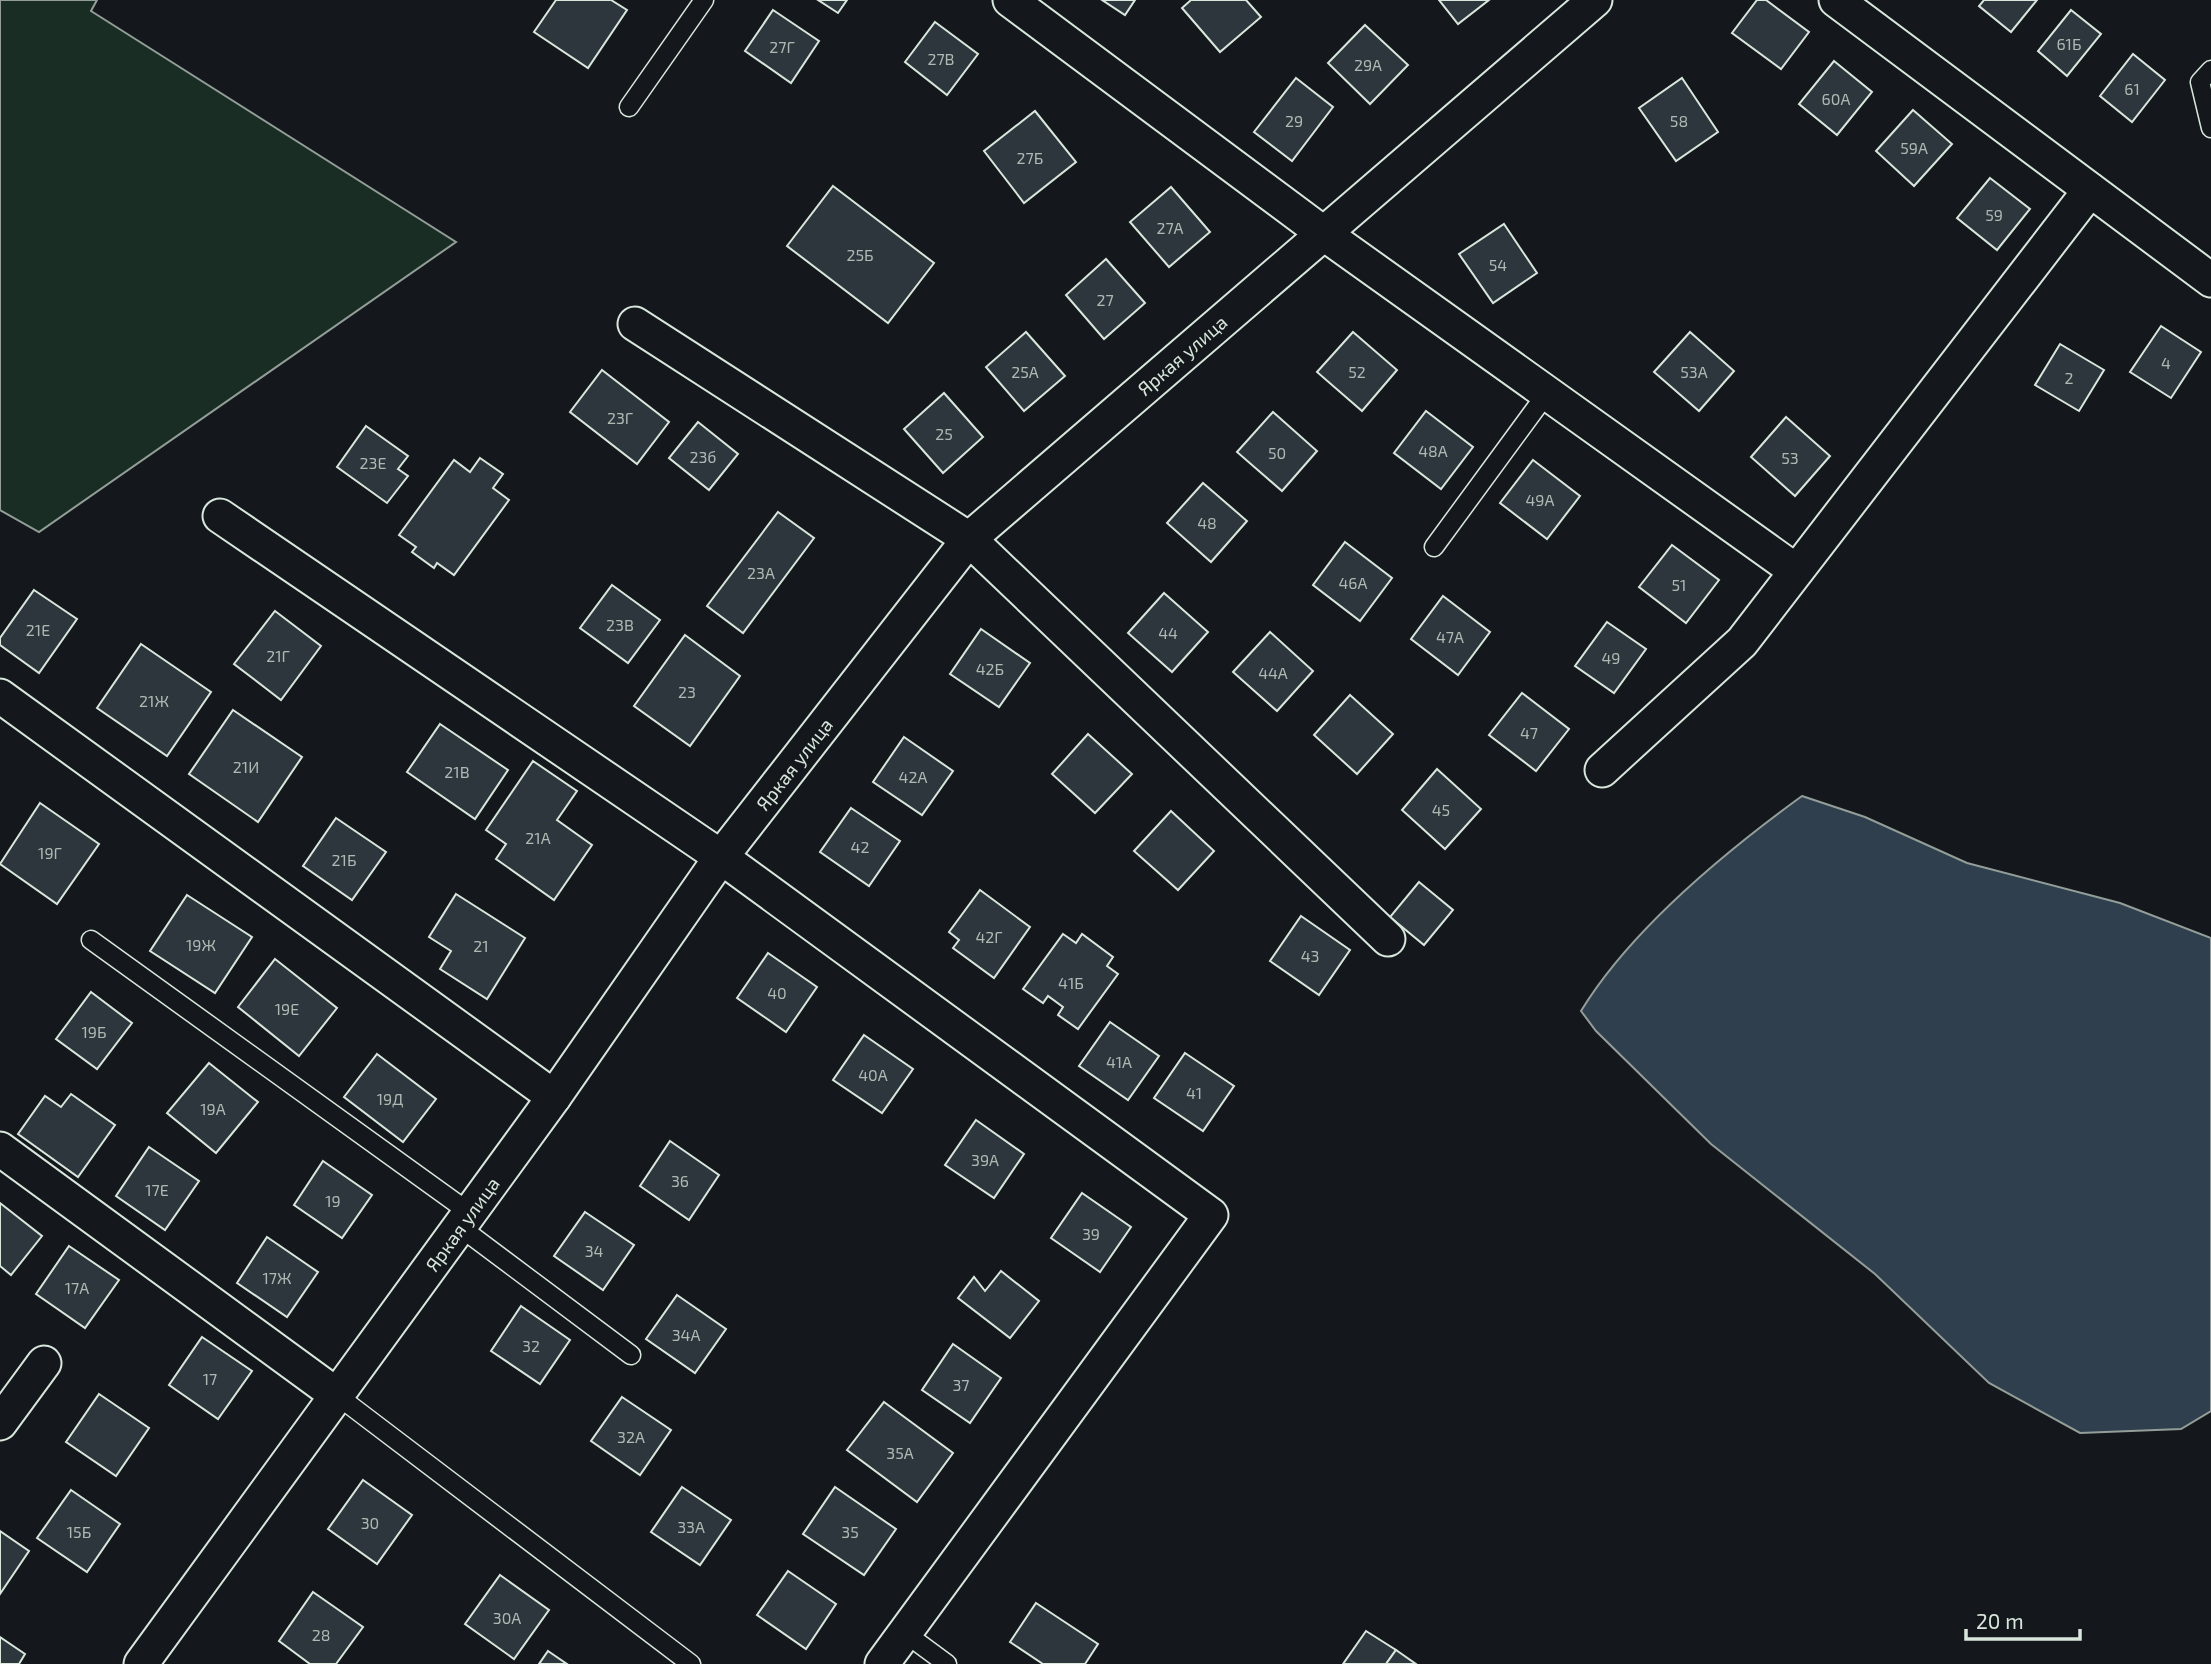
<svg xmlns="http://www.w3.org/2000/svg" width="2211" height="1664" font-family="'Exo 2',sans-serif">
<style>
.green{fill:#1a2d24;stroke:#939e99;stroke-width:2}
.water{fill:#2f3f4d;stroke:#939e99;stroke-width:2}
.building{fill:#2c363c;stroke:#d8e6dc;stroke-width:2}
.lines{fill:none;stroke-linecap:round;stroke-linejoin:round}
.lane-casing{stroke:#d8e6dc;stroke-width:21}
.street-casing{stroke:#d8e6dc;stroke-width:37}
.lane{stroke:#14181c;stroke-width:18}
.street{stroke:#14181c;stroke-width:33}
.labels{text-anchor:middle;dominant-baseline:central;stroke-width:5;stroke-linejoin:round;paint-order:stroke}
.number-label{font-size:16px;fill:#adbab4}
.street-label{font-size:19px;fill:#d8e6dc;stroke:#14181c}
</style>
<rect width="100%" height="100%" fill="#14181c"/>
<polygon class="green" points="0,0 97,0 91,11 456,242 39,532 0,510"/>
<path class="water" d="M1802 796 1865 817 1967 863 2120 903 2211 938V1411L2181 1429 2080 1433 1989 1383 1875 1274 1711 1144 1596 1031 1581 1011C1631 929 1725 852 1802 796Z"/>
<g class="building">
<polygon points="556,0 611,0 627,10 588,68 534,32"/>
<polygon points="818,0 847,0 838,13"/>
<polygon points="1102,0 1135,0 1125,15"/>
<polygon points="1191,0 1246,0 1261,17 1220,52 1182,8"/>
<polygon points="1439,0 1489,0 1458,24"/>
<polygon points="1757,0 1766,0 1809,32 1781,69 1732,33"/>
<polygon points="1984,0 2037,0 2011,32 1979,6"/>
<polygon points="773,10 819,41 791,83 745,51"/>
<polygon points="2071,10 2101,34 2067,76 2038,51"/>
<polygon points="935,22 978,54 947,95 905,62"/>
<polygon points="1365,25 1408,65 1370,104 1328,63"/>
<polygon points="2133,54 2165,80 2132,122 2100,96"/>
<polygon points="1834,61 1872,92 1837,135 1799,104"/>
<polygon points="1296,78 1333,107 1292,161 1254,132"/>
<polygon points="1682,78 1718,132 1676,161 1639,108"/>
<polygon points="1913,110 1952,144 1914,186 1876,151"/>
<polygon points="1035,111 1076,162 1024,203 984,151"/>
<polygon points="1990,178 2030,209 1997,250 1957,218"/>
<polygon points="833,186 934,263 888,323 787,246"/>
<polygon points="1171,187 1210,232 1169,267 1130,222"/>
<polygon points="1504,224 1537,273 1493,303 1459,254"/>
<polygon points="1106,259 1145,303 1104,339 1066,295"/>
<polygon points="2161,326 2201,352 2171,398 2130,372"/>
<polygon points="1026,332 1065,376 1024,411 986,367"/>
<polygon points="1353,332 1397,370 1362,411 1317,372"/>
<polygon points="1690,332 1734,371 1699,411 1654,372"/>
<polygon points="2060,344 2104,370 2079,411 2035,385"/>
<polygon points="602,370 669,422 637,464 570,412"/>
<polygon points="944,393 983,437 943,473 904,429"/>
<polygon points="1426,411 1473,447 1441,489 1394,453"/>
<polygon points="1273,412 1317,451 1282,491 1237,452"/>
<polygon points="1786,417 1830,456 1795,496 1751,457"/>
<polygon points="698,422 738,454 709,490 669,458"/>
<polygon points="366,426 408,456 398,469 408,476 387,503 337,467"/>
<polygon points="480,458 503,474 493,488 509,500 454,575 437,563 434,568 412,552 416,547 399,535 454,460 470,472"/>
<polygon points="1533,460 1580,496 1547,539 1500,503"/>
<polygon points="1203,483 1247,521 1211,562 1167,523"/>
<polygon points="778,512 814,538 743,633 707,606"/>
<polygon points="1345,542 1392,578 1360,621 1313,585"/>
<polygon points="1672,545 1719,580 1686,623 1639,587"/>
<polygon points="612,585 660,620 628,663 580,628"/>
<polygon points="34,590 77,619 39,673 0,645 0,638"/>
<polygon points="1164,593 1208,632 1172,672 1128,633"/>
<polygon points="1443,596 1490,632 1458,675 1411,639"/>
<polygon points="275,611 321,646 281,700 234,664"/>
<polygon points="1607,622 1646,649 1614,693 1575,666"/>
<polygon points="981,629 1030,663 999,707 950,674"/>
<polygon points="1270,632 1313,671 1277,711 1233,672"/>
<polygon points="685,635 740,676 690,746 634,706"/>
<polygon points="141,644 211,692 167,756 97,708"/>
<polygon points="1522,693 1569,729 1536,771 1489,735"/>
<polygon points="1350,695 1393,734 1357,774 1314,735"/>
<polygon points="233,710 302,757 258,822 189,774"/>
<polygon points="440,724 508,770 475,819 407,772"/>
<polygon points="1088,734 1132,774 1095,813 1052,774"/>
<polygon points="904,737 953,771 922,815 873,782"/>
<polygon points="533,761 577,791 557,820 592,845 554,900 496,859 506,844 486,830"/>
<polygon points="1437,769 1481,809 1445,849 1402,810"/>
<polygon points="40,803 99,844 57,904 0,864"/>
<polygon points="851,808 900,841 869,886 820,852"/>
<polygon points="1171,811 1214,851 1178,890 1134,851"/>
<polygon points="336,818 386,852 352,900 303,866"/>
<polygon points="1419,882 1453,910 1424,945 1390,917"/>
<polygon points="980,890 1030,927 994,978 953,948 959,940 949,932"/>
<polygon points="456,894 525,938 487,999 440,969 451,951 429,937"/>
<polygon points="187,895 252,937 215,993 150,951"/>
<polygon points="1301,916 1350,950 1319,995 1270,961"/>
<polygon points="1063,934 1076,943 1082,934 1113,957 1107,966 1118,974 1078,1029 1058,1015 1063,1007 1048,996 1043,1003 1023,989"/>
<polygon points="768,953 817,987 786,1032 737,998"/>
<polygon points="275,959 337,1008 299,1056 238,1007"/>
<polygon points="91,992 132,1023 97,1069 56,1039"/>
<polygon points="1110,1022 1159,1056 1128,1100 1079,1066"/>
<polygon points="864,1035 913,1069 882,1113 833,1080"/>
<polygon points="1185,1053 1234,1086 1203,1131 1154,1098"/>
<polygon points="377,1054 436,1099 403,1142 344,1097"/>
<polygon points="209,1063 258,1102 216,1153 167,1113"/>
<polygon points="71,1094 115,1125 78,1177 18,1134 45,1096 61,1107"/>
<polygon points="976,1120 1024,1154 994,1198 945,1165"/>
<polygon points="670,1141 719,1175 689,1220 640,1186"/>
<polygon points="149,1147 199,1181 165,1230 116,1196"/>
<polygon points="323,1161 372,1195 342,1238 294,1205"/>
<polygon points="1082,1193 1131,1227 1100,1272 1051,1238"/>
<polygon points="0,1203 42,1236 11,1275 0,1266"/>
<polygon points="585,1212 634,1245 603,1290 554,1256"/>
<polygon points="267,1237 318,1272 287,1317 237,1283"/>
<polygon points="69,1246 119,1280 85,1328 36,1294"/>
<polygon points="1001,1271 1039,1301 1010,1338 958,1298 974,1277 985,1291"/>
<polygon points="677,1295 726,1329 695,1373 646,1339"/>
<polygon points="521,1306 570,1340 540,1384 491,1351"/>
<polygon points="202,1337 252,1371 218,1419 169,1385"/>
<polygon points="953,1344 1001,1378 970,1423 922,1390"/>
<polygon points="99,1394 149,1428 116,1476 66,1442"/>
<polygon points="622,1397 671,1430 640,1475 591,1441"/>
<polygon points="884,1402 953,1453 917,1502 847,1450"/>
<polygon points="363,1480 412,1515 377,1564 328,1529"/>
<polygon points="682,1487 731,1520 700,1565 651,1532"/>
<polygon points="835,1487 896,1529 864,1575 803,1534"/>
<polygon points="71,1490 120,1524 87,1572 37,1538"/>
<polygon points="0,1531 29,1551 0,1594"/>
<polygon points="788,1571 836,1604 806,1649 757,1615"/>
<polygon points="500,1575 549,1610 514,1659 465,1624"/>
<polygon points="313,1592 363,1627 336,1664 310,1664 279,1641"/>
<polygon points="1036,1603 1098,1644 1085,1664 1043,1664 1010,1642"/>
<polygon points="1366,1631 1396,1650 1386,1664 1343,1664"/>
<polygon points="0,1637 25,1654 19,1664 0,1664"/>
<polygon points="1396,1650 1416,1664 1386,1664"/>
<polygon points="548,1651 567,1664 539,1664"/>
</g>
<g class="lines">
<defs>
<g id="lane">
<polyline points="2211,70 2200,82 2211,128"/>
<polyline points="629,107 704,0"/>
<polyline points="1434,547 1547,393"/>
<polyline points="91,940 470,1213"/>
<polyline points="460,1227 631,1355"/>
<polyline points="338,1396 691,1664"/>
<polyline points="905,1633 947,1664"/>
</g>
<g id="street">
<polyline points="1010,0 1323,233 1796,571"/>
<polyline points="1836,0 2211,280"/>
<polyline points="635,324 969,539 1388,939"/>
<polyline points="220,516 721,857 1211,1215 882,1664"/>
<polyline points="0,696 554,1097"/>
<polyline points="1602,770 1742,642 2090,190"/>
<polyline points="0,1149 338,1396"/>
<polyline points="0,1423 44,1363"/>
<polyline points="141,1664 554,1097 721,857 969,539 1595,0"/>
</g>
</defs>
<use href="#lane" class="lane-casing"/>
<use href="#street" class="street-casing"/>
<use href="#lane" class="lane"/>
<use href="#street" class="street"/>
</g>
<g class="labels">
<g class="number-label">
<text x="2069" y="43">61Б</text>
<text x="782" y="46">27Г</text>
<text x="941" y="58">27В</text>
<text x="1368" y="64">29А</text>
<text x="2132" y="88">61</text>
<text x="1836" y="98">60А</text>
<text x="1294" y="120">29</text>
<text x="1679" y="120">58</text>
<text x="1914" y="147">59А</text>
<text x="1030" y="157">27Б</text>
<text x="1994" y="214">59</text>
<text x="1170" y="227">27А</text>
<text x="860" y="254">25Б</text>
<text x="1498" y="264">54</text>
<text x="1105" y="299">27</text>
<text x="2166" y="362">4</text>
<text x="1025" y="371">25А</text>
<text x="1357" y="371">52</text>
<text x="1694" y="371">53А</text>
<text x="2069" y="377">2</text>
<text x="620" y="417">23Г</text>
<text x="944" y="433">25</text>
<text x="1433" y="450">48А</text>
<text x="1277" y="452">50</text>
<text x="703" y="456">23б</text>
<text x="1790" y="457">53</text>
<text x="373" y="462">23Е</text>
<text x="1540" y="499">49А</text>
<text x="1207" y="522">48</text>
<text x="761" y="572">23А</text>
<text x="1353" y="582">46А</text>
<text x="1679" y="584">51</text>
<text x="620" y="624">23В</text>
<text x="38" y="629">21Е</text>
<text x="1168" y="632">44</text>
<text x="1450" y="636">47А</text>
<text x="278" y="655">21Г</text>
<text x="1611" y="657">49</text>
<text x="990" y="668">42Б</text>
<text x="1273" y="672">44А</text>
<text x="687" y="691">23</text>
<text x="154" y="700">21Ж</text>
<text x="1529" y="732">47</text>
<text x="246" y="766">21И</text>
<text x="457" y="771">21В</text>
<text x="913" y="776">42А</text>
<text x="1441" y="809">45</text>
<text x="538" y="837">21А</text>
<text x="860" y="846">42</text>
<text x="50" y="852">19Г</text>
<text x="344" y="859">21Б</text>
<text x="989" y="936">42Г</text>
<text x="201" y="944">19Ж</text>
<text x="481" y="945">21</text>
<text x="1310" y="955">43</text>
<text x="1071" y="982">41Б</text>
<text x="777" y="992">40</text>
<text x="287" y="1008">19E</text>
<text x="94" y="1031">19Б</text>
<text x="1119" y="1061">41А</text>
<text x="873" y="1074">40А</text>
<text x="1194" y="1092">41</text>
<text x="390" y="1098">19Д</text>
<text x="213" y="1108">19А</text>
<text x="985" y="1159">39А</text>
<text x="680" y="1180">36</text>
<text x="157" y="1189">17Е</text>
<text x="333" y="1200">19</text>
<text x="1091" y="1233">39</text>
<text x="594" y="1250">34</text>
<text x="277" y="1277">17Ж</text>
<text x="77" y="1287">17А</text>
<text x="686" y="1334">34А</text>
<text x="531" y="1345">32</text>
<text x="210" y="1378">17</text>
<text x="961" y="1384">37</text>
<text x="631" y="1436">32А</text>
<text x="900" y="1452">35А</text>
<text x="370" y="1522">30</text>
<text x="691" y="1526">33А</text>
<text x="79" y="1531">15Б</text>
<text x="850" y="1531">35</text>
<text x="507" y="1617">30А</text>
<text x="321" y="1634">28</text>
</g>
<g class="street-label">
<text transform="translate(1182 355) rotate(-41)">Яркая улица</text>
<text transform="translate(794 764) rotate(-52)">Яркая улица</text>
<text transform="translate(462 1224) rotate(-54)">Яркая улица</text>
</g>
</g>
<path d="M1966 1629v10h114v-10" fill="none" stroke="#d8e6dc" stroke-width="3.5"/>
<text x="1976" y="1629" font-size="21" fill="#d8e6dc" stroke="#14181c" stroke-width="5" paint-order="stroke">20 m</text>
</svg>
